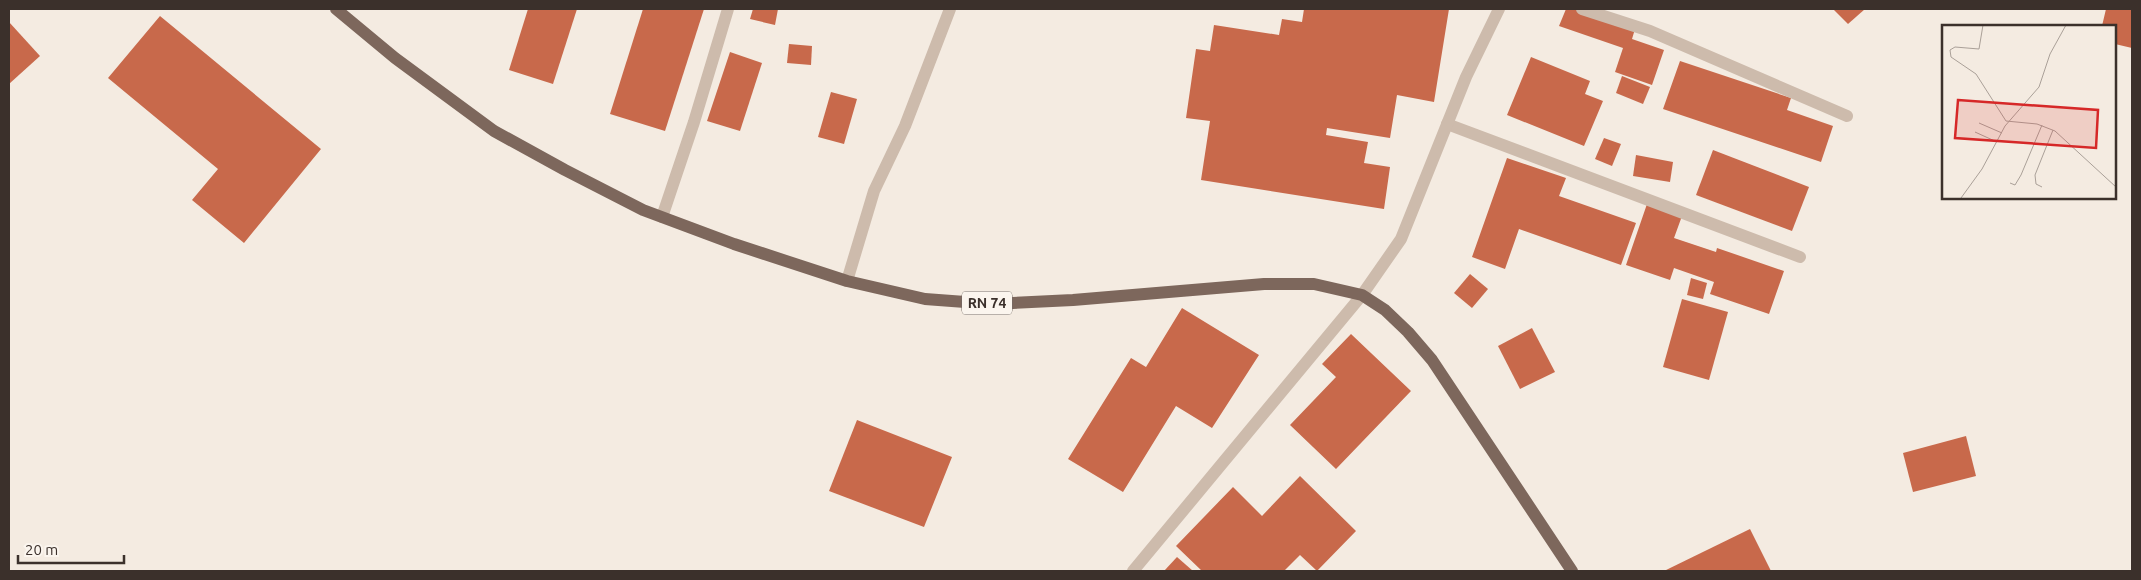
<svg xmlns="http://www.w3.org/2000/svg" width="2141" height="580" font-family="Ubuntu,sans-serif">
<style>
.building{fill:#c8694b}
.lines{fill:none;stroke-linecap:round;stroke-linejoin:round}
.minor{stroke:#cdbbac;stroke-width:12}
.tertiary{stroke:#cdbbac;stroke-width:12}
.primary{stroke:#7d675c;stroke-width:12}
.labels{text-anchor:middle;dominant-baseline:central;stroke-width:5;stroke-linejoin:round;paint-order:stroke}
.shield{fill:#fbf5ee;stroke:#756b66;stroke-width:1}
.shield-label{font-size:14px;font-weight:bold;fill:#3b302b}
.inset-road{fill:none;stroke:#aaa098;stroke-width:1}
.view{fill:#d62828;fill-opacity:0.15;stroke:#d62828;stroke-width:2.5}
.inset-edge{fill:none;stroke:#3b302b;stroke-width:2.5}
</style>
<rect width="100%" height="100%" fill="#f4ebe1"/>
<g class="building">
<polygon points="528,9 577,9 553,84 509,70"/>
<polygon points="643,9 704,9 665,131 610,114"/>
<polygon points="753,9 778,9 775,25 750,19"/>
<polygon points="1304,9 1449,9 1434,102 1397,95 1390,138 1327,128 1326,135 1368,142 1364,163 1390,167 1384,209 1201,180 1210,121 1186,118 1196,49 1210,51 1214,25 1279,35 1282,19 1302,22"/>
<polygon points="1566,9 1575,9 1635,29 1632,39 1664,50 1652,85 1615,72 1623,48 1559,26"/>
<polygon points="1833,9 1865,9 1848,24"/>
<polygon points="2106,9 2132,9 2132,48 2115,44 2115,26 2102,26"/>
<polygon points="160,16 321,149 244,243 192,200 218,169 108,78"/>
<polygon points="9,22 40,56 9,84"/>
<polygon points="789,44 812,46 811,65 787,63"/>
<polygon points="730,52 762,63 740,131 707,121"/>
<polygon points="1531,57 1590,81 1585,94 1603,101 1584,146 1507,115"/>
<polygon points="1680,61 1791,98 1787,110 1833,126 1821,162 1663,109"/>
<polygon points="1622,76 1650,87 1643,104 1616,93"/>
<polygon points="831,92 857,99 844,144 818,137"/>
<polygon points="1604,138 1621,144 1612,166 1595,159"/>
<polygon points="1713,150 1809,187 1792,231 1696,195"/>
<polygon points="1636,155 1673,162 1670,182 1633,176"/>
<polygon points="1507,158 1566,178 1559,196 1636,223 1621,265 1519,229 1505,269 1472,257"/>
<polygon points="1647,204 1682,216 1674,238 1716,252 1717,248 1784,271 1769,314 1710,294 1714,282 1674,268 1670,280 1626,265"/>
<polygon points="1470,274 1488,289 1472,308 1454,293"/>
<polygon points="1691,278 1707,283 1703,299 1687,295"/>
<polygon points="1682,299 1728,312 1709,380 1663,367"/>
<polygon points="1182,308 1259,355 1212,428 1176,406 1123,492 1068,459 1131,358 1146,367"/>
<polygon points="1532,328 1555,372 1520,389 1498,346"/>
<polygon points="1351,334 1411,391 1336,469 1290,425 1336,377 1322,364"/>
<polygon points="857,420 952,457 924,527 829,491"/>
<polygon points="1966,436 1976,476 1913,492 1903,453"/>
<polygon points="1300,476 1356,531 1317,571 1300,555 1284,571 1202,571 1176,546 1233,487 1262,516"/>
<polygon points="1750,529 1771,571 1664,571"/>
<polygon points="1177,557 1193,571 1164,571"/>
</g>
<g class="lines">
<g class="minor">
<polyline points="1582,9 1650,31 1847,116"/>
<polyline points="1447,124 1800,257"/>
<polyline points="662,217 694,122 728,9"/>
<polyline points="847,281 874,191 905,126 950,9"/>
</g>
<polyline class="tertiary" points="1133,571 1362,295 1401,239 1466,77 1499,9"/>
<polyline class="primary" points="336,9 395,58 494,131 565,170 643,210 734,244 847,281 925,299 992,304 1073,300 1264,284 1314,284 1362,295 1385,310 1408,332 1432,360 1572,571"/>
</g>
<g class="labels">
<rect class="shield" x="962" y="291.5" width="50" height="23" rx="4"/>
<g class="shield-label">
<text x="987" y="303">RN 74</text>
</g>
</g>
<g transform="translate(1942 25)">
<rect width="174" height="174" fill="#f4ebe1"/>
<path class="inset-road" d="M41 0 37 24 13 22 8 25 9 32 34 49 64 96 95 99 113 106 174 162M37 98 60 108M33 107 55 117M68 158 73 160 79 150 100 100M100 162 94 159 93 150 111 105M19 173 40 144 63 101 97 62 108 29 124 0"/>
<path class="view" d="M16 75 156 85 154 123 13 113Z"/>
<rect width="174" height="174" class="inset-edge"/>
</g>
<rect width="2141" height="580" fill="none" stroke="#3b302b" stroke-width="20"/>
<path d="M18 555v8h106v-8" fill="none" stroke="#3b302b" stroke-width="2.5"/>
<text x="25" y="555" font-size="15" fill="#3b302b" stroke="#fbf5ee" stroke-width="4" paint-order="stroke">20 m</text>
</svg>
